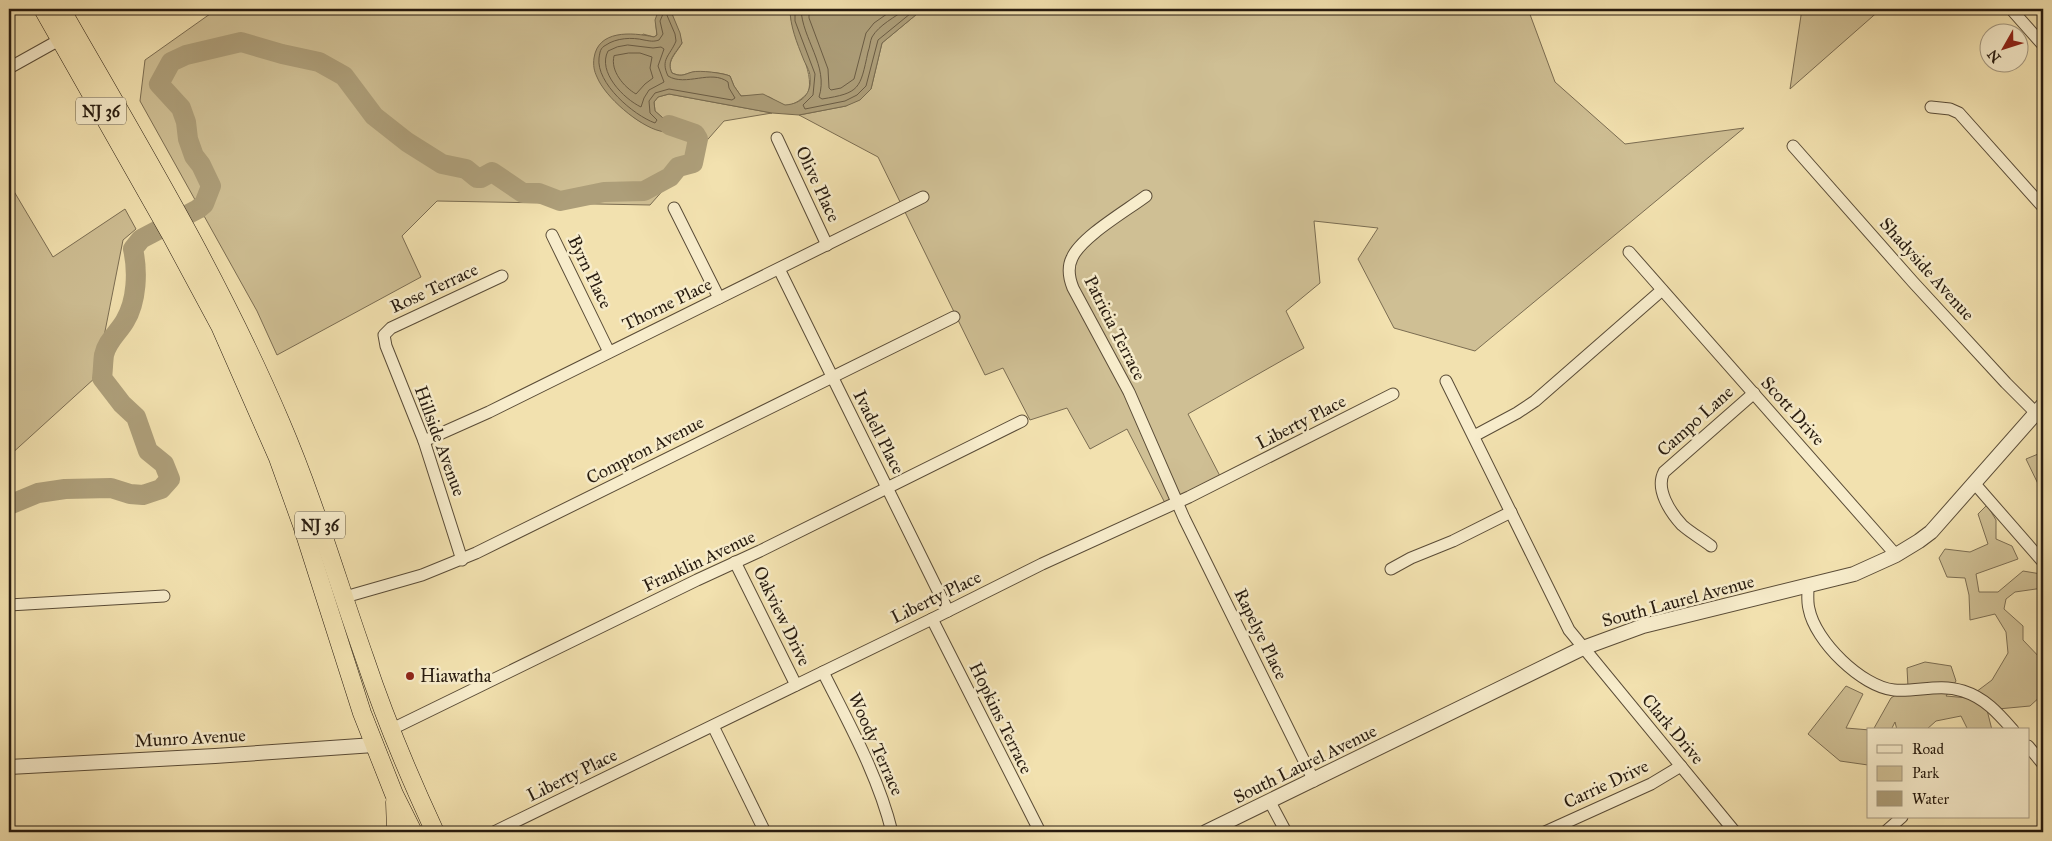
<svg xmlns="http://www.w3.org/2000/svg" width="2052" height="841" font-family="'IM FELL Great Primer',serif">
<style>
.green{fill:#cfbf94;stroke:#7b6d52}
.water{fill:#ad9e79;stroke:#776a4f}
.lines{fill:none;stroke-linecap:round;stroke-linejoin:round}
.shore{stroke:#6a5c44;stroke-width:1}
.river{stroke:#ad9e79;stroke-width:20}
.minor-casing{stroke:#5a4c37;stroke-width:13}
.tertiary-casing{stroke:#5a4c37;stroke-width:16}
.trunk-casing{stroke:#271b0f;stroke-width:19}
.minor{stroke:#f7eccb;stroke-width:11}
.tertiary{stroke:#f7eccb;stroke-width:14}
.trunk{stroke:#f2e1af;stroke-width:18}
.poi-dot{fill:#8f2418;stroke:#f7eccb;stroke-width:2}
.labels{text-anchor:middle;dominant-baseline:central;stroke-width:5;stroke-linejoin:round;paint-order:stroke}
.shield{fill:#f7eccb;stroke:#655a47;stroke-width:1}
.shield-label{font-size:16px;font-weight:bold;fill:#271b0f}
.street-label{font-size:18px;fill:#271b0f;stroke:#f7eccb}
.poi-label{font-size:18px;fill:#271b0f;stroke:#f7eccb;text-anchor:start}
</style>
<rect width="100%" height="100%" fill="#f2e1af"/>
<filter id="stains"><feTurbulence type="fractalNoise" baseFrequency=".004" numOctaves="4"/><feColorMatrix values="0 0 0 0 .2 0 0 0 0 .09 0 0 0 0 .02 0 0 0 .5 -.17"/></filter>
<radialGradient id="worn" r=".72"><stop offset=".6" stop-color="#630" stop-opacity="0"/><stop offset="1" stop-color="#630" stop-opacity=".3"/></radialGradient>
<g class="green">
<path d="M217 9H659L656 26 657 35 654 37 643 34 608 93C619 104 632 119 647 125 660 131 679 131 693 133L663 118 655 111 654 102 658 97 669 94 772 113 724 121 650 205 437 201 402 236 421 277 277 355 257 311 140 101 145 60Z"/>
<path d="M670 9H790C790 36 816 71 808 93 800 100 791 109 779 104 775 102 774 99 769 97 759 95 751 96 741 96L734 86 730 76C720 72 705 72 695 72 684 73 684 78 672 73 666 61 676 54 682 43Z"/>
<polygon points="923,9 1528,9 1555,82 1625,144 1744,128 1475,351 1394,328 1358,259 1378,228 1314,221 1320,283 1286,311 1304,348 1188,414 1221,478 1166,505 1127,429 1090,449 1067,408 1030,420 1003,368 985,375 878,157 799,115 846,106 871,89 882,43"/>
<polygon points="1802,9 1881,9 1790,89"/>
<polygon points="9,183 53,257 125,209 136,229 123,240 96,377 9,456"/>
<polygon points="2043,452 2043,492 2040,488 2026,459"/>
<polygon points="1987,505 1996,520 1996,539 2012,546 2018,559 1976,574 1979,592 1998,592 2023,571 2041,574 2043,588 2015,592 2006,599 2004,609 2023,626 2023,640 2043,661 2043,694 2030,706 1987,710 1992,730 1968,730 1961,716 1936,721 1926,730 1897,730 1895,722 1891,730 1873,730 1891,698 1908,687 1907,668 1925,662 1951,666 1956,681 1946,696 1968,698 1992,680 2008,653 2006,632 1995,614 1970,620 1969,595 1965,578 1947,577 1939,558 1945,549 1970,552 1988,544 1978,514"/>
<polygon points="1846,686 1863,694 1846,728 1870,730 1868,730 1868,765 1840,761 1808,734"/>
</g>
<path class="water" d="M659 9H670L680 33 682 43C675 54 666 61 672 73 681 77 683 75 692 72 700 70 723 73 730 76L734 86 741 96 763 94 785 105C802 104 812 93 810 77 810 70 805 64 803 58 797 43 790 26 790 9H923L882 43 871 89 860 100 846 106 799 115 772 113 669 94 658 97 654 102 655 111 663 118 695 134C684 133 671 134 660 131 639 126 605 97 597 77 594 71 593 65 594 58 598 30 631 32 654 37L657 35 655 20Z"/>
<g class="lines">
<g class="shore">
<polyline points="795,9 795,21 815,74 813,95 803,105 805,109 845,101 857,95 866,86 878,40 916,9"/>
<path d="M801 9C802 39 829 66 819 97L822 99C860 93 860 89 868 52 870 47 870 41 872 37 879 25 895 17 906 9"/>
<polyline points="809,9 809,18 828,69 829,88 831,90 841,88 854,79 866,33 874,23 894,9"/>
<path d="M666 13 675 34 676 41C670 56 660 59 668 76 686 87 711 69 728 82L729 88 735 98 732 100 669 89 655 93 649 101 650 113 657 120 655 123C633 115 596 83 599 58 600 52 600 48 606 45 616 38 632 37 644 40 650 41 653 42 659 40L663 34 660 21 663 14Z"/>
<path d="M628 45 653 48 661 47 664 49 658 66 664 82 649 90 644 98 641 107C624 99 597 72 608 51L617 47Z"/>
<path d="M629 53H640L652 57 650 68 653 78 645 84 636 94C624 87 610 71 614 56Z"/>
</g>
<path class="river" d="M9 505 38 493 65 489 111 488 130 494 143 495 161 489 170 479 164 464 148 451 136 417 122 404 102 378C103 371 103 362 104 355 107 341 118 333 125 321 137 301 138 271 133 249L141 239 198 209 204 204 211 186 201 165 194 156 188 139 186 122 181 108 159 84 171 62 186 55 241 42 282 54 319 62 344 76 374 116 407 142 442 164 466 169 477 178H481L492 172 523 193H539L560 201 604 192 644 191 670 177 678 167 693 163 698 139 695 134 669 125"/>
<defs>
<g id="minor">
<polyline points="2011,9 2043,45"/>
<polyline points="9,68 61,39"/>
<polyline points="1931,107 1950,109 1959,113 2043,207"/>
<polyline points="777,138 827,245"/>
<polyline points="1793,146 1913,282 2006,383 2036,413"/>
<path d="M1146 196C1126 211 1081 237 1072 258 1067 268 1069 278 1073 288L1129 392 1184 518 1314 781"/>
<polyline points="674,208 719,298"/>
<polyline points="552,235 609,352"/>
<polyline points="1629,252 1896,555"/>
<polyline points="779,269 948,611"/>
<polyline points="1446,381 1569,630 1735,832"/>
<polyline points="1474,436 1517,413 1535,401 1662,290"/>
<polyline points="424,441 489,412 923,197"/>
<polyline points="1975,484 2043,562"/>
<path d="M1711 546C1702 539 1691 533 1682 525 1670 512 1655 489 1664 472L1754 393"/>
<polyline points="462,560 424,441 386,346 384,335 391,328 502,276"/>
<polyline points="735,562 796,685"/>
<polyline points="1391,569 1411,558 1453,541 1511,512"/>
<path d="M1808 586C1808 594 1807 602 1809 609 1815 641 1862 687 1894 690 1918 692 1939 683 1963 691 1985 698 1998 713 2013 730"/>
<polyline points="345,597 422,575 476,553 954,317"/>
<polyline points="9,605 164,596"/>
<polyline points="932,619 1040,832"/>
<path d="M823 672C849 724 878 775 892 832"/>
<polyline points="713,726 765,832"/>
<polyline points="390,730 697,580 760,551 1022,421"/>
<polyline points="2028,746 2043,764"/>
<polyline points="1270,802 1286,832"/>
<polyline points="494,832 932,619 1042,564 1189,497 1393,394"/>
<polyline points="1545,832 1651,784 1681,766"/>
<polyline points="1885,832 1902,817"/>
</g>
<g id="tertiary">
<polyline points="9,767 215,756 374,745"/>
<polyline points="1206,832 1583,648 1643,626 1854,574 1896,555 1919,541 1931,532 2043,405"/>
</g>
<g id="trunk">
<polyline points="43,9 170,233 220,326 278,458 302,525 362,713 394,794 413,832"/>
<path d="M61 9C139 145 220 279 281 423 314 500 337 580 365 659 385 719 409 776 435 832"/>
<polyline points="395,802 396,832"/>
</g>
</defs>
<use href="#minor" class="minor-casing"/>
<use href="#tertiary" class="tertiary-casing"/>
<use href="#trunk" class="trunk-casing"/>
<use href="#minor" class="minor"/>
<use href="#tertiary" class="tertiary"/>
<use href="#trunk" class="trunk"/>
</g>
<circle class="poi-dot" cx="410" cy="676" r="5"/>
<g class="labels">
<g class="shield">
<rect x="76" y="97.5" width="50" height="27" rx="4"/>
<rect x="295" y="511.5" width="50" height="27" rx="4"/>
</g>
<g class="shield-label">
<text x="101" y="111">NJ 36</text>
<text x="320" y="525">NJ 36</text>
</g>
<g class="street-label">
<text transform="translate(818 184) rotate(65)">Olive Place</text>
<text transform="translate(1927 269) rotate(48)">Shadyside Avenue</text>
<text transform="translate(590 272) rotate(64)">Byrn Place</text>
<text transform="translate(434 288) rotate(-25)">Rose Terrace</text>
<text transform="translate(667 304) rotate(-26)">Thorne Place</text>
<text transform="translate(1115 328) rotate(63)">Patricia Terrace</text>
<text transform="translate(1793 411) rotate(48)">Scott Drive</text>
<text transform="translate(1695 421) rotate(-42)">Campo Lane</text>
<text transform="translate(1301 422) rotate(-27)">Liberty Place</text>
<text transform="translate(879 432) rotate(63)">Ivadell Place</text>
<text transform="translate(440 441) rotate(70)">Hillside Avenue</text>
<text transform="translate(645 450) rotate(-27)">Compton Avenue</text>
<text transform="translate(699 561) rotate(-25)">Franklin Avenue</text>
<text transform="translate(936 597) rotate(-26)">Liberty Place</text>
<text transform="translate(1678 601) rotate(-15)">South Laurel Avenue</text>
<text transform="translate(782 616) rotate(64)">Oakview Drive</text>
<text transform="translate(1261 634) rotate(64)">Rapelye Place</text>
<text transform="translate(1001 718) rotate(64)">Hopkins Terrace</text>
<text transform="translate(1673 729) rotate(50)">Clark Drive</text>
<text transform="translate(190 738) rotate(-3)">Munro Avenue</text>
<text transform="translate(876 744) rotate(66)">Woody Terrace</text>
<text transform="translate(1305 764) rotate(-26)">South Laurel Avenue</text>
<text transform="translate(572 775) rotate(-26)">Liberty Place</text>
<text transform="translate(1606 784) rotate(-25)">Carrie Drive</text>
</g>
<g class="poi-label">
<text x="420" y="676">Hiawatha</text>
</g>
</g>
<rect width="2052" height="841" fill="none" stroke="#f2e1af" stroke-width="30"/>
<rect x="10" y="10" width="2032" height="821" fill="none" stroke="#271b0f" stroke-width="2.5"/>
<rect x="15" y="15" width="2022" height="811" fill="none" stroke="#271b0f"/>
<rect x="1867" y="728" width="162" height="90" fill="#f7eccb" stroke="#a49880"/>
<rect x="1877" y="745" width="25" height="8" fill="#f7eccb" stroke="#a49880"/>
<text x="1912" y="754" font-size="15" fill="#271b0f">Road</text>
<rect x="1877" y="766" width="25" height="15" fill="#cfbf94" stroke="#a49880"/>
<text x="1912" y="778" font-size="15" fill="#271b0f">Park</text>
<rect x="1877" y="791" width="25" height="15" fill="#ad9e79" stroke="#a49880"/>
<text x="1912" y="804" font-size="15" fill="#271b0f">Water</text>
<g transform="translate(2004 48) rotate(231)"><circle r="24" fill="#f7eccb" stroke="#a49880"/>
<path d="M0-4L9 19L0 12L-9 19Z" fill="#8f2418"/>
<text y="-8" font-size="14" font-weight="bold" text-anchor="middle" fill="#271b0f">N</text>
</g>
<rect width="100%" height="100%" filter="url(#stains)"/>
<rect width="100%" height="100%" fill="url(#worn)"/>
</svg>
